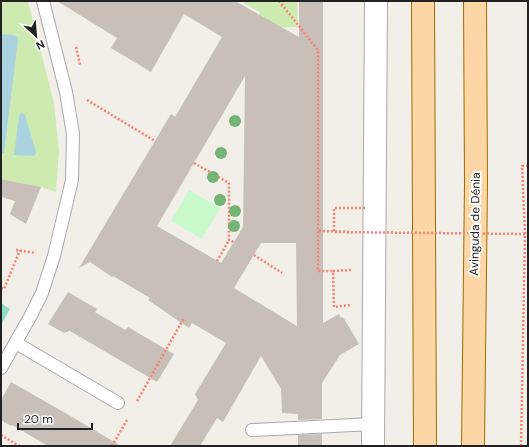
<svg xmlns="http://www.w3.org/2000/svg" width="529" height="447" font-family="'DM Sans',sans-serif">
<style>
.grass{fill:#cdebb0}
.park{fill:#c8facc}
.pitch{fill:#88e0be}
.water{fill:#aad3df}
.building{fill:#c7bfb8;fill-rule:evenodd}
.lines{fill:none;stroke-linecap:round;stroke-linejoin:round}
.lane-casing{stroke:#a9a9a9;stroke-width:14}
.street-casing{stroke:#a9a9a9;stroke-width:24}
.primary-casing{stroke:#a06b00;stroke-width:24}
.path{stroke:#fa8072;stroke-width:2.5;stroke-dasharray:2 2;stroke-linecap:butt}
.lane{stroke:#fff;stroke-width:12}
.street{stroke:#fff;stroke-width:22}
.primary{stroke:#fcd6a4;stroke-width:22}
.path-bridge{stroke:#fa8072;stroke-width:2.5;stroke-dasharray:2 2;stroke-linecap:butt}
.tree{fill:#74b475}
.labels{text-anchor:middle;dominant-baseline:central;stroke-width:4;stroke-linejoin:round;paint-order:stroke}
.street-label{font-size:12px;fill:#222;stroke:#fff}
</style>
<rect width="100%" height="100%" fill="#f2efe9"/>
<g class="grass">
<polygon points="1,1 28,1 54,103 59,151 56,192 41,187 1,179"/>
<polygon points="240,1 297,1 298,27 270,28 257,19 260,12"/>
</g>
<polygon class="park" points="189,190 220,208 202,239 171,221"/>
<polygon class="pitch" points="1,303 10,309 1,325"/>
<g class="water">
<polygon points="1,34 14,35 18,37 18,40 4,153 1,153"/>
<polygon points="22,113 25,115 36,152 34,156 14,155 19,116 20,114"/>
</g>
<g class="building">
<path d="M57 1H235L299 37V1H323V323L339 314 341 318 343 317 359 344 340 355 322 383V419L298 420V414L282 413 281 389 261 356 223 422 217 418 200 446H170L198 400 195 394 226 343 192 323 189 328 148 300 150 298 113 276 112 277 90 262 79 268 171 114 175 117 222 37 184 14 151 72 111 48 117 38ZM245 76 243 227 221 263 157 226ZM261 243H296L297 326 234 288Z"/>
<polygon points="1,179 41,187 26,224 10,214 15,201 1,197"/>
<polygon points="68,292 97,309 95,312 125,330 128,327 174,354 157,382 70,331 64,333 48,324"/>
<polygon points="11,382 74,418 121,446 48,446 12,425 11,426 1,420 1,400"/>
<polygon points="322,434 322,446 298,446 298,435"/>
</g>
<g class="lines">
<defs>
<g id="lane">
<polyline points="16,343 118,403"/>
<polyline points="1,368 30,317 42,293 54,256 72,180 73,134 66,92 43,1"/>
<polyline points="252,430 373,424"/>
</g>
<polyline id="street" points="373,446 376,1"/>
<g id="primary">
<polyline points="423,1 425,446"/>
<polyline points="473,446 476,183 475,1"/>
</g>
</defs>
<use href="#lane" class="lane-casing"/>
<use href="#street" class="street-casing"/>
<use href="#primary" class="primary-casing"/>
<g class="path">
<polyline points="279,1 318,50 318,271 333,271"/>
<polyline points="76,47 80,65"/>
<polyline points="87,100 155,141"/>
<polyline points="194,163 229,183 229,240 234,242"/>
<polyline points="319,231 352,232"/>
<polyline points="525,234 522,166 528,166"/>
<polyline points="16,250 36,253"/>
<polyline points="254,255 282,273"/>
<polyline points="217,261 229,240"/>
<polyline points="351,270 333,271 334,307 351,305"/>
<polyline points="1,288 4,289 20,250"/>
<polyline points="137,401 184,318"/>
<polyline points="1,435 19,446"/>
<polyline points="112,446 127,420"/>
</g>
<use href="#lane" class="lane"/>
<use href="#street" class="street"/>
<use href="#primary" class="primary"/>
<polyline class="path-bridge" points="365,208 334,208 334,232 525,234 521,446"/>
</g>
<g class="tree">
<circle cx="235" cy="121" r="6"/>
<circle cx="221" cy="153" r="6"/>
<circle cx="213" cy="177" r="6"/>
<circle cx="220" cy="200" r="6"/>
<circle cx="235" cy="211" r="6"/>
<circle cx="234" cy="226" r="6"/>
</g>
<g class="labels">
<g class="street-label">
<text transform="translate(475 224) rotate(-89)">Avinguda de Dénia</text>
</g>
</g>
<rect width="529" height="447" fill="none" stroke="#222222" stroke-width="4"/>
<g transform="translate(36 36) rotate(154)" stroke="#ffffff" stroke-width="3" paint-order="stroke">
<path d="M0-3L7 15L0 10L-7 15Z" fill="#222222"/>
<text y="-6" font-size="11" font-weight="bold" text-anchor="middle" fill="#222222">N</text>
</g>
<path d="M18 423v6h74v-6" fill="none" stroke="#222222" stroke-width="2"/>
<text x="24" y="423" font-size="12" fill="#222222" stroke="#ffffff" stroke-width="3" paint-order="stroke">20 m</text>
</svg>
